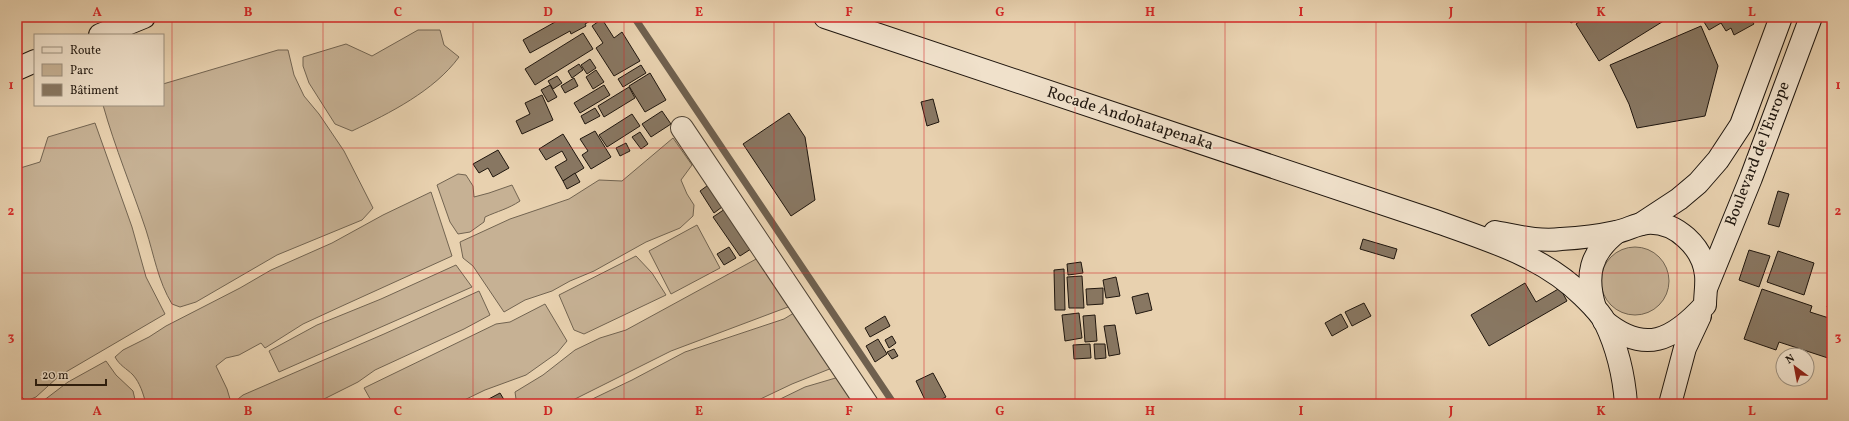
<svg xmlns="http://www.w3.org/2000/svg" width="1849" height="421" font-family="Vollkorn,serif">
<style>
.green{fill:#c6b194;stroke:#726451}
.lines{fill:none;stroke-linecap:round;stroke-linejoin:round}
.stream{stroke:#6f604e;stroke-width:7}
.building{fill:#887762;stroke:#1f160e}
.minor-casing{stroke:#514536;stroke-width:24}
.secondary-casing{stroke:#1f160e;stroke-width:24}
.minor{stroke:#f0e1cb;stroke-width:22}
.secondary{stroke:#f0e1cb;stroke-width:22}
.grid{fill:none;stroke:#d62828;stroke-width:1;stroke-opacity:0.55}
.labels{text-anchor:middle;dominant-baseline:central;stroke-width:3.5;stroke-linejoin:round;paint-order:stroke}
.street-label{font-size:16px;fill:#1f160e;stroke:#f0e1cb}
.neatline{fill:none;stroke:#d62828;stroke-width:1.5}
.grid-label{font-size:13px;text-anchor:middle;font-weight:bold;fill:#d62828}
</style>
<rect width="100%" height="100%" fill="#e8d1af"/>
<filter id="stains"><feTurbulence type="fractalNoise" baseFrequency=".005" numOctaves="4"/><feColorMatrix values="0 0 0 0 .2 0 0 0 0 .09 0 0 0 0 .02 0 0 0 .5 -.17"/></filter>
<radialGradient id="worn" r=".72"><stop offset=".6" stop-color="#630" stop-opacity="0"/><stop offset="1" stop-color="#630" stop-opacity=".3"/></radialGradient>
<g class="green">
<path d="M418 30H440L444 45 459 57C434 91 390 113 352 131L335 124 309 83 303 66V57L346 44 372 56Z"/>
<path d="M278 50H288L294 75 304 96 319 114 344 151 373 208 362 220 277 255 196 302 180 307 172 304C158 281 154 255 146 230 132 188 115 148 103 105H163V84Z"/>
<polygon points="95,123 132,227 146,277 165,314 59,376 36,397 26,401 20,395 17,388 17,169 40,162 48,137"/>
<polygon points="673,138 692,165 681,180 687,194 694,205 693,216 680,228 646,242 594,271 570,281 552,291 525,300 504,312 473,266 463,258 460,242 510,219 569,199 599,180 622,181"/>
<path d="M458 174 466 175 473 186 474 197 489 193 512 185 520 201C508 209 498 211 485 217L484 222 470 232 458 234 450 222 437 185Z"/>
<path d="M431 192 452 256 342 306 303 324 265 348 261 343 239 355 226 358 216 366 227 389 230 399 217 404H146C143 393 140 383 133 375 126 368 120 366 115 357L123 350 149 337 166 326 240 288 271 270 332 243 383 215Z"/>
<polygon points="697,225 720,268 671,294 649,251"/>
<circle cx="1635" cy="281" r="34"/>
<polygon points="636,256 652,273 666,295 584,334 574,330 559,295"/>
<polygon points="758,258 791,302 788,307 671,351 565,404 520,404 516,399 515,392 543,375 575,350 600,338 626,330"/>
<polygon points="456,265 472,287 279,372 269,351 317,325 381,299"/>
<polygon points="479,291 490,315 464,329 375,370 358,382 314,404 240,404 238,399 243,395 384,334"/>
<polygon points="545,304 567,341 557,353 526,375 485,390 456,404 373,404 364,388 496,324 510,322"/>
<polygon points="802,308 837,366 792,384 750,404 582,404 632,380 685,352 784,319"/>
<polygon points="106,361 116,375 133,391 136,404 39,404 68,382"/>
<polygon points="839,377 857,404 770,404 805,387"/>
</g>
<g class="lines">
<polyline class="stream" points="634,17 894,404"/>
</g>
<g class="building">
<polygon points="564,17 591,17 592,20 585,24 586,26 571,34 570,31 530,53 523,40"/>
<polygon points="1567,17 1580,17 1571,23"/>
<polygon points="1586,17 1670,17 1599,61 1576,24"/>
<polygon points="1712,17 1751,17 1750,18 1754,24 1734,35 1731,28 1726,31 1721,23 1709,30 1704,22"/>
<polygon points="602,19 614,38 622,32 640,61 614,76 596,48 603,43 592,26"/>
<polygon points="1701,26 1718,66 1705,116 1637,128 1629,104 1610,65"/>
<polygon points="583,33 593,49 535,85 525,69"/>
<polygon points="590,59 596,68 587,74 581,65"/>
<polygon points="579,64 583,70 572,78 568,71"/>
<polygon points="641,65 646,73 623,87 618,79"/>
<polygon points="596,70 604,82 593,89 586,77"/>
<polygon points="650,73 666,100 645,112 629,86"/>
<polygon points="557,76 562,83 553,89 548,81"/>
<polygon points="574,78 578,86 565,93 561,86"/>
<polygon points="550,85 557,97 548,102 541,90"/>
<polygon points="604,85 610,95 580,113 574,103"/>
<polygon points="629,87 635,98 604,117 598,106"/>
<polygon points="542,95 553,120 522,134 516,121 530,114 525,103"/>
<polygon points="933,99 939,122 927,126 921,102"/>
<polygon points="595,108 600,116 585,124 581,116"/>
<polygon points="662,111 671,124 651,137 642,124"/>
<polygon points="789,113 805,137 815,200 791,216 743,144"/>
<polygon points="632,114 640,126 607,147 599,135"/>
<polygon points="595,131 611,157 591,169 582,155 588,151 580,139"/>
<polygon points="640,132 648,144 641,149 632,137"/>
<polygon points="563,134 584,168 563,181 555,167 567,160 562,151 546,160 539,149"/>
<polygon points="626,143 630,151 620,156 616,148"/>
<polygon points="498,150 509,168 493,177 488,168 479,173 473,164"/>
<polygon points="575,173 580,182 567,189 563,181"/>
<polygon points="711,183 726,204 714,213 700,191"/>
<polygon points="1778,191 1789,194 1779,227 1768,224"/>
<polygon points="728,207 754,247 740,256 713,217"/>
<polygon points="1363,239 1397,249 1394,259 1360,249"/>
<polygon points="729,247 736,258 724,265 717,254"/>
<polygon points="1749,250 1770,256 1759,287 1739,280"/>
<polygon points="1778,251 1814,263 1804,295 1767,282"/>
<polygon points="1081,262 1083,273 1068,275 1067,264"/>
<polygon points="1064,269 1065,310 1055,310 1054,270"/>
<polygon points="1082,276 1084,308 1069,308 1067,277"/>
<polygon points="1116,277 1120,296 1106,298 1103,280"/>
<polygon points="1525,283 1536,302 1560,288 1567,301 1489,346 1471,315"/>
<polygon points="1103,288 1103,304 1087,305 1086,289"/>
<polygon points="1762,289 1812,306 1810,312 1832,319 1831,359 1779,342 1776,350 1744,339"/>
<polygon points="1148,293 1152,310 1136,314 1132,297"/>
<polygon points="1832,293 1832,308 1827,307"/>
<polygon points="1364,303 1371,316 1352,326 1345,312"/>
<polygon points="1079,313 1082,338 1065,341 1062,315"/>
<polygon points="1341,314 1348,327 1332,336 1325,323"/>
<polygon points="1095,315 1097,341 1085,342 1083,316"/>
<polygon points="885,316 890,326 870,337 865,328"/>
<polygon points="1115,325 1120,354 1109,356 1104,326"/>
<polygon points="892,336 896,343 889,348 885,340"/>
<polygon points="878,339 887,354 875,362 866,346"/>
<polygon points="1090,344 1091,358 1074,359 1073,345"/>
<polygon points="1094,344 1105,344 1106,358 1095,359"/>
<polygon points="894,349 898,356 892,359 887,352"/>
<polygon points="933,373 946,397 932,404 927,404 916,381"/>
<polygon points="500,393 506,403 484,404 483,402"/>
</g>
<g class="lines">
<defs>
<polyline id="minor" points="682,128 867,404"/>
<g id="secondary">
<path d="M825 17 1435 221C1488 240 1543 256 1583 296 1591 304 1600 312 1605 322 1617 347 1624 376 1626 404"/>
<polyline points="100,35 144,17"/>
<polyline points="17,69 35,61"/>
<polyline points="1641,224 1679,199 1698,183 1718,160 1741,125 1781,17"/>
<path d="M1495 232C1517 236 1539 242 1561 239 1579 238 1598 236 1616 232 1627 230 1636 224 1647 223 1676 221 1703 247 1706 275 1707 285 1705 295 1705 305 1673 340 1645 355 1604 321"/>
<polyline points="1707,286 1751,178 1811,17"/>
<path d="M1595 308C1585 276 1590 253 1617 232"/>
<polyline points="1670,404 1685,348 1700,316"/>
</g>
</defs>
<use href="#minor" class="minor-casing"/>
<use href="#secondary" class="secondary-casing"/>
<use href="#minor" class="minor"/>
<use href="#secondary" class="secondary"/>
</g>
<path class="grid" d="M172 17V404M323 17V404M473 17V404M624 17V404M774 17V404M924 17V404M1075 17V404M1225 17V404M1376 17V404M1526 17V404M1677 17V404M17 148H1832M17 273H1832"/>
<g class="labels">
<g class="street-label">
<text transform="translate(1130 119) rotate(18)">Rocade Andohatapenaka</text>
<text transform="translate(1758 154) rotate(-69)">Boulevard de l'Europe</text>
</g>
</g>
<rect width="1849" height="421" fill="none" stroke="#e8d1af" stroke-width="44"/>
<rect x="34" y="34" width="130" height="72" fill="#f0e1cb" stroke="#9c907f"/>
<rect x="42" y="47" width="20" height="6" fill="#f0e1cb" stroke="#9c907f"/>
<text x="70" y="54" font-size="12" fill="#1f160e">Route</text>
<rect x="42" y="64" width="20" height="12" fill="#c6b194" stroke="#9c907f"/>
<text x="70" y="74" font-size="12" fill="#1f160e">Parc</text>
<rect x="42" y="84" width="20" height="12" fill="#887762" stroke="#9c907f"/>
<text x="70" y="94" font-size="12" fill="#1f160e">Bâtiment</text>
<g transform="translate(1795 367) rotate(328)"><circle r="19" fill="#f0e1cb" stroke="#9c907f"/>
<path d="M0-3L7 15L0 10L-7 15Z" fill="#8f2418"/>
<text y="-6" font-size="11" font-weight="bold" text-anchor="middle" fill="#1f160e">N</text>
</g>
<path d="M36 379v6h70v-6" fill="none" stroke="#1f160e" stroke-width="2"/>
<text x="42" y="379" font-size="12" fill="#1f160e" stroke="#f0e1cb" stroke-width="3" paint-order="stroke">20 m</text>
<rect x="22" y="22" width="1805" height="377" class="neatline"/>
<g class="grid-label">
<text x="97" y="16">A</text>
<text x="248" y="16">B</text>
<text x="398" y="16">C</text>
<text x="548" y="16">D</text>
<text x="699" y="16">E</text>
<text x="849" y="16">F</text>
<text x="1000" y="16">G</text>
<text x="1150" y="16">H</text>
<text x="1301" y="16">I</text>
<text x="1451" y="16">J</text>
<text x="1601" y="16">K</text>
<text x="1752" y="16">L</text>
<text x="11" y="89">1</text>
<text x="1838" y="89">1</text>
<text x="11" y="215">2</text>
<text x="1838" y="215">2</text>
<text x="11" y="341">3</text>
<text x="1838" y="341">3</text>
<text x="97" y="415">A</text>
<text x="248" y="415">B</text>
<text x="398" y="415">C</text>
<text x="548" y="415">D</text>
<text x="699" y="415">E</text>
<text x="849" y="415">F</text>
<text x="1000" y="415">G</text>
<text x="1150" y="415">H</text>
<text x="1301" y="415">I</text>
<text x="1451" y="415">J</text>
<text x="1601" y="415">K</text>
<text x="1752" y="415">L</text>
</g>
<rect width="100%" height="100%" filter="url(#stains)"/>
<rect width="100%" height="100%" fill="url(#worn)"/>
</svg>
